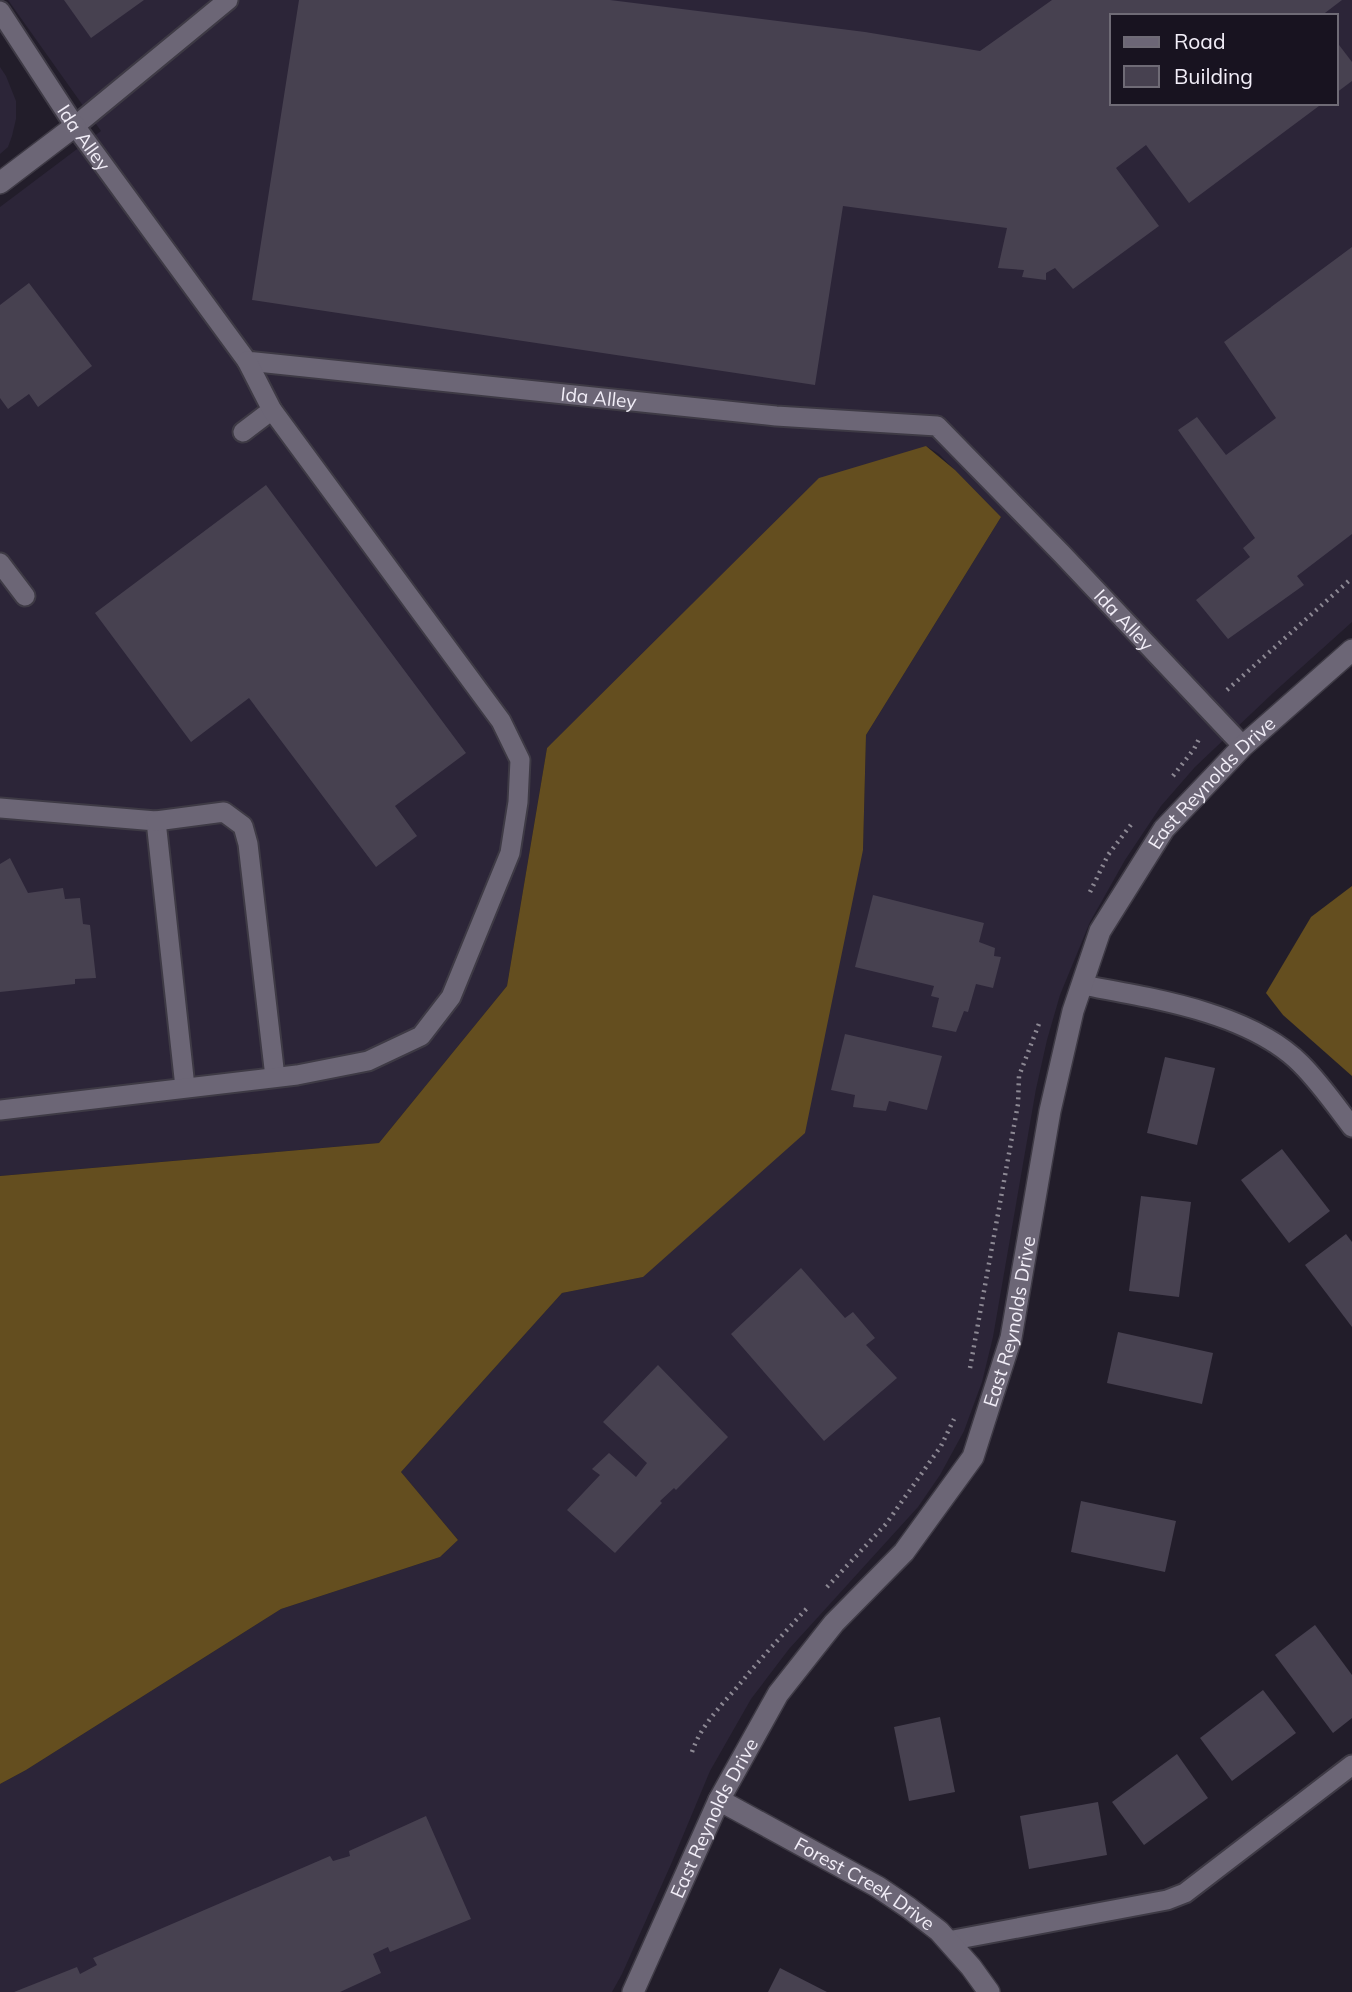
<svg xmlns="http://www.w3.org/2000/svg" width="1352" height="1992" font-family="Mulish,sans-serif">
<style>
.built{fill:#2c2538;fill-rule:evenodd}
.forest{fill:#644e1f}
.building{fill:#474150}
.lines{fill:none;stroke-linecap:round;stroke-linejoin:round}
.lane-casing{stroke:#3e3a45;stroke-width:23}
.street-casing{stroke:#3e3a45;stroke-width:24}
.secondary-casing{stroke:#3e3a45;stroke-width:24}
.path{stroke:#8d8994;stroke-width:4.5;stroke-dasharray:2 5;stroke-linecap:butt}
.lane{stroke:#6c6676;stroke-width:19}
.street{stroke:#6c6676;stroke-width:21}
.secondary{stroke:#6c6676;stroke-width:21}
.labels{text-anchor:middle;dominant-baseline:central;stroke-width:5;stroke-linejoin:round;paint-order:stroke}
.street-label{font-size:19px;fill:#f2eef8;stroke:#181320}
</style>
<rect width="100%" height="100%" fill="#221d2a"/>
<g class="built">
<path d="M8 0H1352V622L1273 693 1195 767 1161 806 1125 860 1090 922 1060 995 1047 1040 1036 1089 993 1337 982 1382 964 1431 940 1475 918 1507 789 1649 751 1699 710 1771 672 1862 622 1974 612 1992H0V1784L26 1770 281 1609 440 1557 458 1540 401 1472 562 1293 643 1277 863 850 866 735 1001 517 939 454 926 446 547 748 507 986 379 1143 0 1176V207L101 131ZM1112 16H1336V103H1112Z"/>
<polygon points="0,67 6,76 16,101 16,119 12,136 8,147 0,154"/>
</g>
<g class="forest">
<polygon points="926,446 955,470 1001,517 866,735 863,850 805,1133 643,1277 562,1293 401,1472 458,1540 440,1557 281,1609 26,1770 0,1784 0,1176 379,1143 507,986 547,748 819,478"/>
<polygon points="1352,886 1352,1076 1283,1015 1266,993 1311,917"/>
</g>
<g class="building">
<polygon points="64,0 144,0 91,38"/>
<polygon points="299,0 610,0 865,32 980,51 1052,0 1342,0 1321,16 1112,16 1112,103 1323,103 1189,203 1146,145 1116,168 1159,226 1073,289 1055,268 1046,273 1046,280 1022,277 1024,270 998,268 1007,228 843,206 815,385 252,300"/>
<polygon points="1336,41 1352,62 1352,81 1336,93"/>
<polygon points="1352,247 1352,534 1297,576 1304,585 1228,639 1196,600 1250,557 1243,548 1255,538 1178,430 1197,417 1226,455 1276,418 1224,342"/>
<polygon points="29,283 92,366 38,407 29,394 8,409 0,398 0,305"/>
<polygon points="266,485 466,753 395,806 417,836 376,867 249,698 191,742 95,613"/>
<polygon points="10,858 28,893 63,888 65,899 80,898 83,924 90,925 96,978 75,979 75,984 0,992 0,864"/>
<polygon points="873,895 984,923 979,942 995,948 994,956 1001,957 993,988 976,984 968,1012 964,1011 956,1032 932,1027 939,998 931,996 934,986 855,967"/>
<polygon points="845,1034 942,1056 927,1110 889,1101 886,1111 853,1107 855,1095 831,1090"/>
<polygon points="1165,1057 1215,1068 1197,1145 1147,1133"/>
<polygon points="1282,1149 1330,1211 1289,1243 1241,1180"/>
<polygon points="1141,1196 1191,1202 1179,1297 1129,1291"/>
<polygon points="1346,1234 1352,1242 1352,1327 1305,1265"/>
<polygon points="801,1268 845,1318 853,1312 875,1338 866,1345 897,1378 824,1441 731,1334"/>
<polygon points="1118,1332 1213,1353 1202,1404 1107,1383"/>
<polygon points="658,1365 728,1437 676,1490 674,1488 660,1501 662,1503 615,1553 567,1510 600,1475 592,1469 609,1453 636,1477 647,1463 603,1422"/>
<polygon points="1081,1501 1176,1521 1165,1572 1071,1552"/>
<polygon points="1315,1625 1352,1675 1352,1718 1333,1733 1275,1655"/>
<polygon points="1263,1690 1296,1733 1232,1781 1200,1738"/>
<polygon points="940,1717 955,1792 909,1801 894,1727"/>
<polygon points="1177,1754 1208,1798 1144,1845 1112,1802"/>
<polygon points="1098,1802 1107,1855 1029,1869 1020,1816"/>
<polygon points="426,1816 471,1919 390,1952 388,1947 373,1954 381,1973 340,1992 14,1992 77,1967 80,1974 97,1965 93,1958 330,1856 333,1861 350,1856 349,1851"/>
<polygon points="780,1968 827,1992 768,1992"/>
</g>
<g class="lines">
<defs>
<g id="lane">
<path id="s1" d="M0 11 75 126 247 361 776 416 937 426 1061 553 1243 746"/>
<polyline points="75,126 228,0"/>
<polyline points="243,432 272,410"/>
<polyline points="0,563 25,596"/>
<polyline points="0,808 156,821 185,1087"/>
<polyline points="156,821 224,812 243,826 248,844 275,1077"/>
<path d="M1082 985C1152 998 1249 1012 1301 1064 1320 1083 1336 1106 1352 1127"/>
<polyline points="0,1110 297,1075 368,1061 421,1036 451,997 510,853 518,802 520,760 501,721 272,410 247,361"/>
<polyline points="948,1941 1167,1900 1185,1893 1352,1765"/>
</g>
<g id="street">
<polyline points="0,183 75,126"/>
<path id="s2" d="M719 1800 878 1887 909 1908 939 1931 971 1967 989 1992"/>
</g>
<g id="secondary">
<path id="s3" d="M633 1992 719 1800 778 1694 834 1623 904 1552 973 1457 1011 1338 1050 1111 1073 1011 1100 931 1164 829 1243 746 1352 650"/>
</g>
</defs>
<use href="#lane" class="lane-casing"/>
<use href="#street" class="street-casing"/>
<use href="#secondary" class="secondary-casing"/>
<g class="path">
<polyline points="1227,690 1352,578"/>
<polyline points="1173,776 1194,749 1200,737"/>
<polyline points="1090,892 1108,855 1133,822"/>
<polyline points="970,1368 1018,1104 1019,1076 1040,1021"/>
<polyline points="827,1587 886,1524 941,1446 954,1419"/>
<path d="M692 1752C701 1725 721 1706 739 1685 761 1658 785 1632 809 1606"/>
</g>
<use href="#lane" class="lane"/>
<use href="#street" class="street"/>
<use href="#secondary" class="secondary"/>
</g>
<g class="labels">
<g class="street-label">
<text stroke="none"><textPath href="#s1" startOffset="152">Ida Alley</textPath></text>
<text stroke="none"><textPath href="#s1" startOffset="782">Ida Alley</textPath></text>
<text stroke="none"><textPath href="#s1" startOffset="1391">Ida Alley</textPath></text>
<text stroke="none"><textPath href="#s3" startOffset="1368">East Reynolds Drive</textPath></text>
<text stroke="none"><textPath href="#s3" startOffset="780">East Reynolds Drive</textPath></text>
<text stroke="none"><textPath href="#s3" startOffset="192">East Reynolds Drive</textPath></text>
<text stroke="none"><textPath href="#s2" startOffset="168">Forest Creek Drive</textPath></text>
</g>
</g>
<rect x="1110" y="14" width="228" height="91" fill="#181320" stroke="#6f6b76" stroke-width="2"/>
<rect x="1124" y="37" width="35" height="10" fill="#6c6676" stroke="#6f6b76" stroke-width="2"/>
<text x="1174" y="49" font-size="21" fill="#f2eef8">Road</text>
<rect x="1124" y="66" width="35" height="21" fill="#474150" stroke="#6f6b76" stroke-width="2"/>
<text x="1174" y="84" font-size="21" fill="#f2eef8">Building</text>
</svg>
